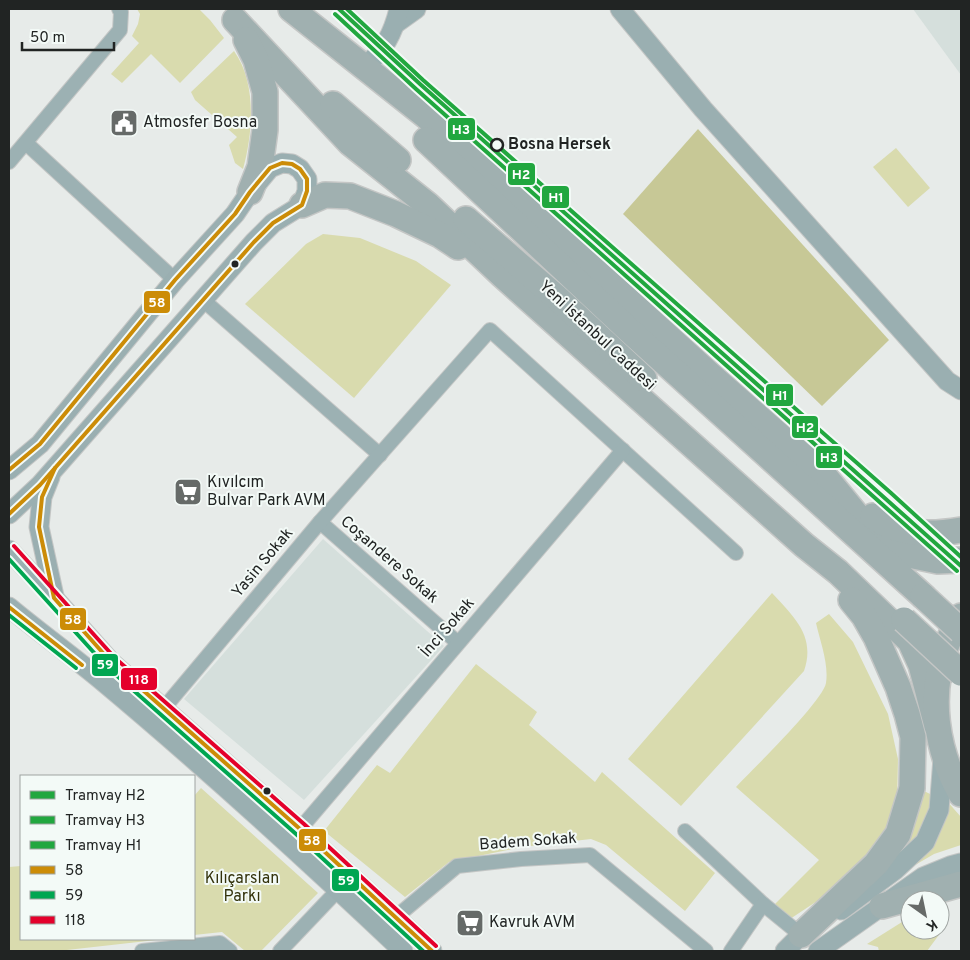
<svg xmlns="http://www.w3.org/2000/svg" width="970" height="960" font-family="Overpass,sans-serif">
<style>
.built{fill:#d5dfdc}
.green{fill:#d9dbae}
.forest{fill:#c7c896}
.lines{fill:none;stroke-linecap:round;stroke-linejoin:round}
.street-casing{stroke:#c4c6c5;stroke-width:16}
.secondary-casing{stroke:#c4c6c5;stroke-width:21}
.highway-casing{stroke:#c4c6c5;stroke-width:28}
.street{stroke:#9cb1b3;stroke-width:14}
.secondary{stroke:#9aafb1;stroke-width:19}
.highway{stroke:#a0b0b0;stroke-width:25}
.highway-bridge-casing{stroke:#c4c6c5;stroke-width:28;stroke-linecap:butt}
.highway-bridge{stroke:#a0b0b0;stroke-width:25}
.bus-1-casing{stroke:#f3faf7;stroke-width:8}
.bus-2-casing{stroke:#f3faf7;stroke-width:8}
.bus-3-casing{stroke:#f3faf7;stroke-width:8}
.bus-1{stroke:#cc8c07;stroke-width:4}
.bus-2{stroke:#00a651;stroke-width:4}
.bus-3{stroke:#e4002b;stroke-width:4}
.tram-1-casing{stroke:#f3faf7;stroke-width:8}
.tram-2-casing{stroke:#f3faf7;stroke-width:8}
.tram-3-casing{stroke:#f3faf7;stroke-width:8}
.tram-1{stroke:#21a73f;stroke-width:4}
.tram-2{stroke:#21a73f;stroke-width:4}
.tram-3{stroke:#21a73f;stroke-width:4}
.stop-dot{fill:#f3faf7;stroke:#212423;stroke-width:2.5}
.bus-dot{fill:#212423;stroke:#f3faf7;stroke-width:2}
.labels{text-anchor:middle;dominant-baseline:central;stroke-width:4;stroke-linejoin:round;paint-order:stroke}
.poi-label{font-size:16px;fill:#212423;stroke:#f3faf7;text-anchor:start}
.stop-label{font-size:16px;font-weight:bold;fill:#212423;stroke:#f3faf7;text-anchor:start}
.street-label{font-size:16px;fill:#212423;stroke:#f3faf7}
.park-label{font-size:16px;fill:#33320b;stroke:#f3faf7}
.line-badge{stroke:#f3faf7;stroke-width:2}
.badge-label{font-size:14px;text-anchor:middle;font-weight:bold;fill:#fff}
</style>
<rect width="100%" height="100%" fill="#e7ebe9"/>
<g class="built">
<polygon points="913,9 961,9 961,75"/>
<polygon points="323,539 444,646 304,800 184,699"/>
</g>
<g class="green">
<polygon points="137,9 199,9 210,20 224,38 180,83 151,54 122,83 111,74 139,43 132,36 138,24 140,14"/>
<path d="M234 51C257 83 253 133 243 169L235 163 229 145 237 137 195 100 191 92Z"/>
<polygon points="896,148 930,188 908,207 873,167"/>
<polygon points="323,234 360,238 416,261 451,285 354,398 245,304 306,244"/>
<path d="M772 593C794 617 816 636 804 671L681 806 628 759Z"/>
<path d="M829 614 853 642 888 714 898 759 897 802 888 831 849 880 790 919 775 904 819 860 736 787C752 770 823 701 826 683 829 664 820 641 816 623Z"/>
<polygon points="476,664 537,712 529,725 595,782 602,772 715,873 685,911 606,845 591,839 522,847 449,862 405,897 324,831 377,765 390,773"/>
<polygon points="201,788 318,893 261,951 245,951 222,932 194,935 194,796"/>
<polygon points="918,788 932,795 926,820 908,851 890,858"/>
<polygon points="946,800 961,817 961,845 934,854 910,868"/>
<polygon points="21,866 21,939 165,939 58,951 9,951 9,867"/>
<polygon points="910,917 910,930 940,930 940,919 947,924 927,951 879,951 878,947 867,944"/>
</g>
<polygon class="forest" points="698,129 889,340 822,406 623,214"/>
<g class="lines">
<defs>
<g id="street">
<polyline points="26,143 175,280"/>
<polyline points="9,162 120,30 121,12 119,9"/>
<polyline points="203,300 380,455"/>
<polyline points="320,522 458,643"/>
<polyline points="164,708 320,522 490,330 736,553"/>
<polyline points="300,829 623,450"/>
<polyline points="685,831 763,904"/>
<polyline points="396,917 457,866 521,859 590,855 706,951"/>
<polyline points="142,951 220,943 230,951"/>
<polyline points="280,951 338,890"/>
<polyline points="731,951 763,904 801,935"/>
</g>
<g id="secondary">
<polyline points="620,9 703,109 947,381 961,390"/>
<polyline points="395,24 416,9"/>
<path d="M366 67C385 46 392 37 399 9"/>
<polyline points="9,470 40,444 175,280 235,214 250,192 270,168 282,163 292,164 300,169 307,179 307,191 302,205 273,223 254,242 40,485 9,514"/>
<polyline points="50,477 42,497 39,527 54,596"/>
<polyline points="9,550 54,598 111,662 300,829 432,951"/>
<path d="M9 607C39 632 71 655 101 680 205 767 305 858 403 951"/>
<polyline points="841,910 895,870 925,842 939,810 943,758"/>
<polyline points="785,951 801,935 811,929"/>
<polyline points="818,951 923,877 950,866 961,863"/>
</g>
<g id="highway">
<polyline points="291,9 426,116 708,373 822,473 869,530 909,555 938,561 961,560"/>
<polyline points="235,20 350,143 428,205 502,275 804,545 838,572 910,641 921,665 937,726"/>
<polyline points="246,40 256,60 265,92 265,130 260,167 250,192"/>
<polyline points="333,104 398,160"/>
<polyline points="426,140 629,330 923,596"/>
<polyline points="302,205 325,195 350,196 396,214 440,235 458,247"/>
<polyline points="466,219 555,296 644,379"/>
<path d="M873 516C897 536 932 535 961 530"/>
<path d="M961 616C956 626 950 636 946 647 928 695 936 750 961 794"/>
<polyline points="882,906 961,884"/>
<polyline points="801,935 876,864 898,834 912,788 913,737 907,714 898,687 876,637 864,616 851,600"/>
</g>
</defs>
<use href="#street" class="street-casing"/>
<use href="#secondary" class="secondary-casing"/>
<use href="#highway" class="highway-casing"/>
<use href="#street" class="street"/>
<use href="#secondary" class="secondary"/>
<use href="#highway" class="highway"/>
<defs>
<g id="highway-bridge">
<polyline points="923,596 961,631"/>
<polyline points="904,620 961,673"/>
</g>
</defs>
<use href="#highway-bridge" class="highway-bridge-casing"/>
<use href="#highway-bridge" class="highway-bridge"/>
<defs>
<g id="bus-1">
<polyline points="55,468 42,497 39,527 54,598 111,662 300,829 432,951"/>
<polyline points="9,470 40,444 175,280 235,214 250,192 270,168 282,163 292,164 300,169 307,179 307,191 302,205 273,223 254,242 40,485 9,514"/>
<polyline points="9,607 82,665"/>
</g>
<g id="bus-2">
<polyline points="9,559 107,667 296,834 423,951"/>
<polyline points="9,615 76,668"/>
</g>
<polyline id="bus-3" points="14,546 115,658 304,824 436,946"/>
</defs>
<use href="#bus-1" class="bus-1-casing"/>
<use href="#bus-2" class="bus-2-casing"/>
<use href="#bus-3" class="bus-3-casing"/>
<use href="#bus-1" class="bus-1"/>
<use href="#bus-2" class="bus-2"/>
<use href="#bus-3" class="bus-3"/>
<defs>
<polyline id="tram-1" points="339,9 420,84 961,566"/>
<polyline id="tram-2" points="335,14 416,89 957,571"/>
<polyline id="tram-3" points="347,9 423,80 891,493 961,557"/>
</defs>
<use href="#tram-1" class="tram-1-casing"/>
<use href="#tram-2" class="tram-2-casing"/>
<use href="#tram-3" class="tram-3-casing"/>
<use href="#tram-1" class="tram-1"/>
<use href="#tram-2" class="tram-2"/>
<use href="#tram-3" class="tram-3"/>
</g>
<defs>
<symbol id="civic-square" viewBox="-11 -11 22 22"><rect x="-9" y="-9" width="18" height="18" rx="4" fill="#666a68" stroke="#f3faf7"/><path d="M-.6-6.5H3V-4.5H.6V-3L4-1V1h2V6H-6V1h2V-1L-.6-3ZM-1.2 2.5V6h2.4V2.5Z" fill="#fff"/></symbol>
<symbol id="supermarket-square" viewBox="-11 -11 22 22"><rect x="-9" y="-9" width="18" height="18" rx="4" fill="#666a68" stroke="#f3faf7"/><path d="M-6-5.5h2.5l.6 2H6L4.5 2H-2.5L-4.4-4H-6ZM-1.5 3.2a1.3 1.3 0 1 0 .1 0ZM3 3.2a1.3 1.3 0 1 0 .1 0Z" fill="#fff"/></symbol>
</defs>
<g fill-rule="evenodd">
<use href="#civic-square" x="108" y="107" width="32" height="32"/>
<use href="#supermarket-square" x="172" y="476" width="32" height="32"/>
<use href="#supermarket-square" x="454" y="907" width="32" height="32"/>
</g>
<circle class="stop-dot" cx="497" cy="145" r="6"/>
<g class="bus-dot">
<circle cx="235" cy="264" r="4.5"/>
<circle cx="267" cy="791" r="4.5"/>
</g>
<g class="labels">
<g class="poi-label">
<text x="143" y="123">Atmosfer Bosna</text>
<text x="207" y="483">Kıvılcım<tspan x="207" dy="18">Bulvar Park AVM</tspan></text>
<text x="489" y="923">Kavruk AVM</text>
</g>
<g class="stop-label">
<text x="508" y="145">Bosna Hersek</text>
</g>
<g class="street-label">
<text transform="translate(597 336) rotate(43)">Yeni İstanbul Caddesi</text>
<text transform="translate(389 560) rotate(41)">Coşandere Sokak</text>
<text transform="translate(263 563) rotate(-50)">Yasin Sokak</text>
<text transform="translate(448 628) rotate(-49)">İnci Sokak</text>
<text transform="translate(528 842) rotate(-4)">Badem Sokak</text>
</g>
<g class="park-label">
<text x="242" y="879">Kılıçarslan<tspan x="242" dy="18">Parkı</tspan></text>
</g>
</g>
<g class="line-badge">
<rect x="447" y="117" width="29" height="24" rx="5" fill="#21a73f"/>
<rect x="507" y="162" width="29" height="24" rx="5" fill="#21a73f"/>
<rect x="541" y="185" width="29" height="24" rx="5" fill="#21a73f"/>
<rect x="143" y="290" width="28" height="24" rx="5" fill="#cc8c07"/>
<rect x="765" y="383" width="29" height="24" rx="5" fill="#21a73f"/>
<rect x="791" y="415" width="28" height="24" rx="5" fill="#21a73f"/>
<rect x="815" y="445" width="28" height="24" rx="5" fill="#21a73f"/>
<rect x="59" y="607" width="28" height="24" rx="5" fill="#cc8c07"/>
<rect x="91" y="653" width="28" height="24" rx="5" fill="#00a651"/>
<rect x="120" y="667" width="38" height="24" rx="5" fill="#e4002b"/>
<rect x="298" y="828" width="29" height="24" rx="5" fill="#cc8c07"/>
<rect x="331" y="868" width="29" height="24" rx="5" fill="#00a651"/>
</g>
<g class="badge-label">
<text x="461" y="134">H3</text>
<text x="521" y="179">H2</text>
<text x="556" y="202">H1</text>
<text x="157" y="307">58</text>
<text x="780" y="400">H1</text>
<text x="805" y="432">H2</text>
<text x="829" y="462">H3</text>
<text x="73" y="624">58</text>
<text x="105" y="669">59</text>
<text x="139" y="684">118</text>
<text x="312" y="845">58</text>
<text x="346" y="885">59</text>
</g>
<rect width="970" height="960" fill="none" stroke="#212423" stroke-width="20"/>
<rect x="20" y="775" width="175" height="165" fill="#f3faf7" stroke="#9fa4a2"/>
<rect x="30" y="791" width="25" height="8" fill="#21a73f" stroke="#9fa4a2"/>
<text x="65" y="800" font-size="15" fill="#212423">Tramvay H2</text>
<rect x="30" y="816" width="25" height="8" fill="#21a73f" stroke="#9fa4a2"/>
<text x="65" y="825" font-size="15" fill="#212423">Tramvay H3</text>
<rect x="30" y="841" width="25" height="8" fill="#21a73f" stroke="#9fa4a2"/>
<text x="65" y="850" font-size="15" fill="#212423">Tramvay H1</text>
<rect x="30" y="866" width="25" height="8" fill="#cc8c07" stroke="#9fa4a2"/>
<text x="65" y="875" font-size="15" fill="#212423">58</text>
<rect x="30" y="891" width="25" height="8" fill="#00a651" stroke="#9fa4a2"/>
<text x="65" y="900" font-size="15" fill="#212423">59</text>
<rect x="30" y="916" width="25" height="8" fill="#e4002b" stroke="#9fa4a2"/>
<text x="65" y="925" font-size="15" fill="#212423">118</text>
<g transform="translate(925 915) rotate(147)"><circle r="24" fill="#f3faf7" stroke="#9fa4a2"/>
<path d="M0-4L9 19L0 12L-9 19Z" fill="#666a68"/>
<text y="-8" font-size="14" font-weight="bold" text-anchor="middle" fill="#212423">K</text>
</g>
<path d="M22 42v8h92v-8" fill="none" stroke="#212423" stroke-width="2.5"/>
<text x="30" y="42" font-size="15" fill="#212423" stroke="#f3faf7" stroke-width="4" paint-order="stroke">50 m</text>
</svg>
